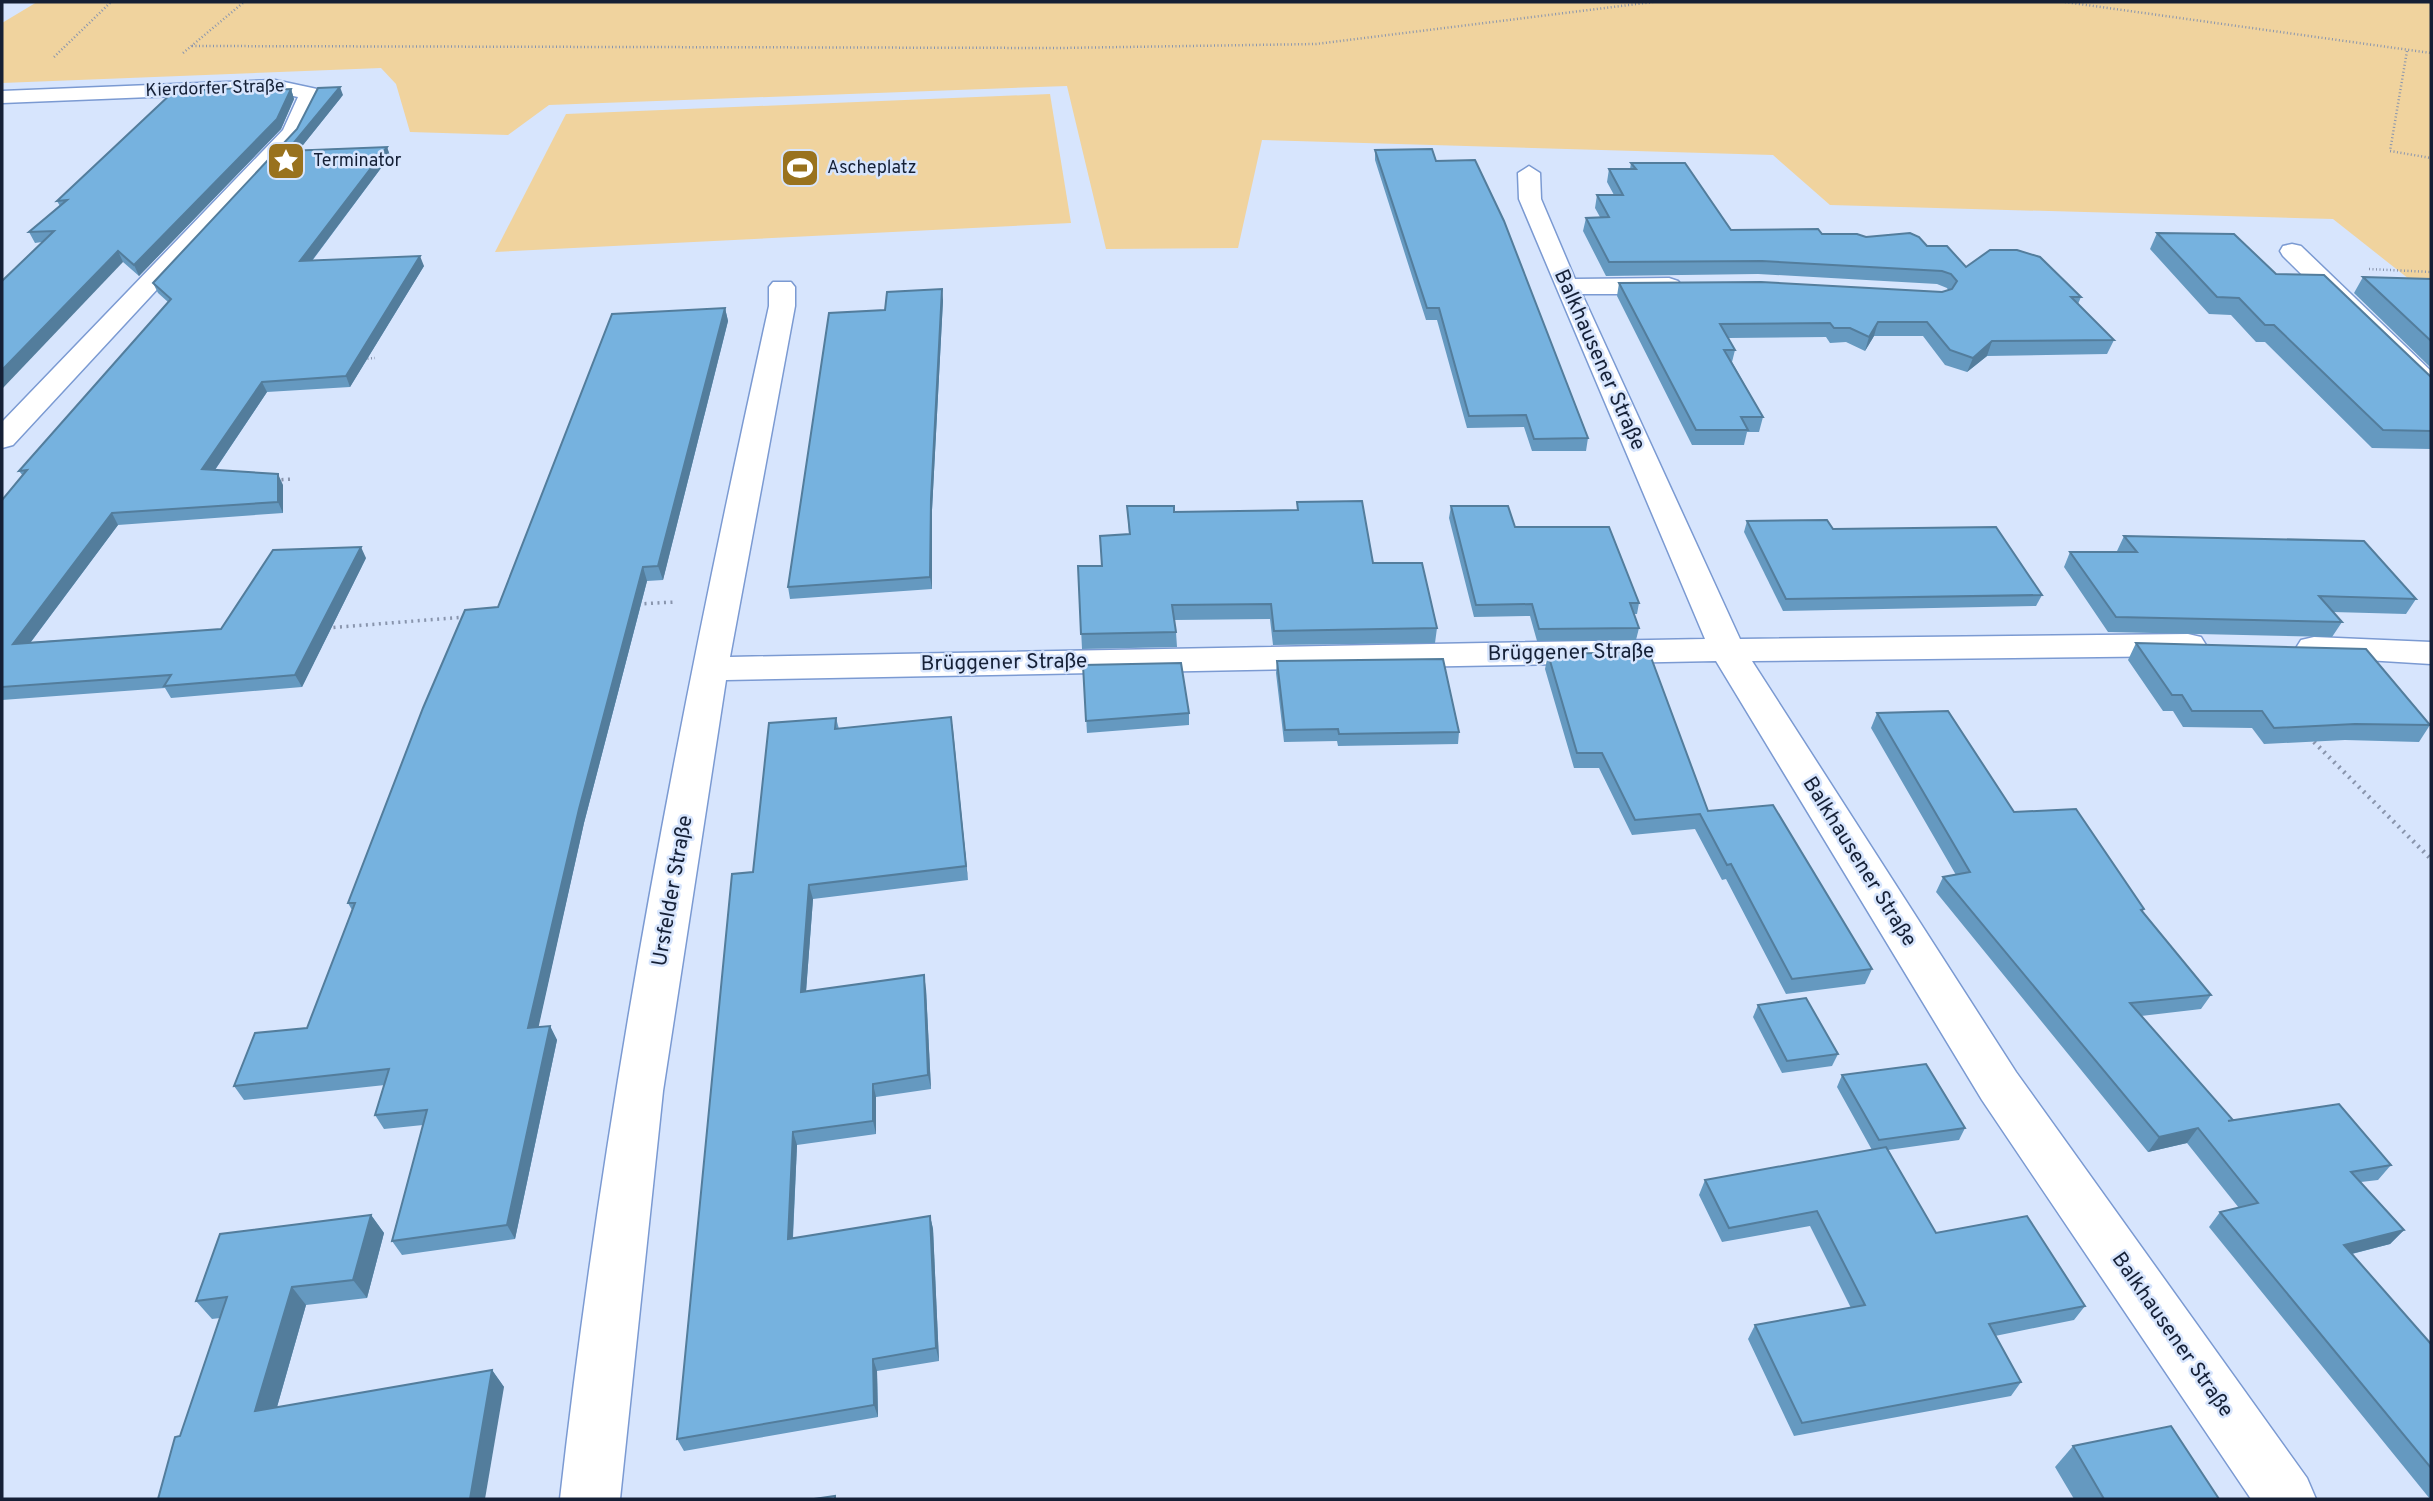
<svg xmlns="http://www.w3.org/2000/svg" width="2433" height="1501" font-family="Overpass,sans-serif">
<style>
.green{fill:#f0d39e}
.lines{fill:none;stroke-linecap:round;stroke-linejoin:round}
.street-casing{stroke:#7b9ad2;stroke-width:3}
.path-far2{stroke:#8995ad;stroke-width:2.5;stroke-dasharray:1 2.5;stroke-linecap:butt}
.path-far1{stroke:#8995ad;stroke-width:3.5;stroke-dasharray:2 4.5;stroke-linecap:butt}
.path{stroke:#8995ad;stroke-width:4.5;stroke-dasharray:2 5;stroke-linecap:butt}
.street{fill:#fff;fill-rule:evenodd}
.wall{fill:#6599c0}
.shaded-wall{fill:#537d9c}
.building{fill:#76b2df;stroke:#537d9c;stroke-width:2}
.labels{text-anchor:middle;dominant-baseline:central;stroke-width:5;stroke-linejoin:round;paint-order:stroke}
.far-street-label{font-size:18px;fill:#152036;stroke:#d7e5fd}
.far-poi-label{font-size:18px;fill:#152036;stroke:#d7e5fd;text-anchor:start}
.street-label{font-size:21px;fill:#152036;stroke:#d7e5fd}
</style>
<rect width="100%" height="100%" fill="#d7e5fd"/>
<g class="green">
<polygon points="37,2 2431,2 2431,284 2414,283 2333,219 1830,205 1773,155 1262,140 1238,248 1106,249 1067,86 549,105 508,135 410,132 396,84 381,68 2,83 2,23"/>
<polygon points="1050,94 1071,223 495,252 566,114"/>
</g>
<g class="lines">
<defs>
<g id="street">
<polygon points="275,80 317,89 320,93 299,136 13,445 2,448 2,422 283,130 298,97 275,92 2,103 2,91"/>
<path d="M1529 166 1540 173 1541 199 1575 279 1669 278 1678 281 1682 286 1678 291 1669 294H1582L1740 639 2188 634 2201 637 2206 645 2201 653 2188 656 1752 661 2016 1072 2307 1478 2316 1499H2251L1982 1100 1716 661 726 680 663 1091 620 1499H560C605 1098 682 700 769 306V287L773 282H791L795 287V306L730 657 1705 639 1519 199 1518 173Z"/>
<polygon points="2292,244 2301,246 2431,371 2431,394 2421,392 2283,256 2280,251 2283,246"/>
<polygon points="2314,637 2431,642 2431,664 2301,656 2296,648 2301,640"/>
</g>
</defs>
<use href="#street" class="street-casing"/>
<g class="path-far2">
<polyline points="2065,2 2431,53"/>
<polyline points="192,46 1060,48 1316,44 1653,2"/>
<polyline points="2407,51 2390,151 2431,158"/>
<polyline points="183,53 244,2"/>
<polyline points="54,57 111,2"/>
<polyline points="2369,269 2431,272"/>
<polyline points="364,359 375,358"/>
</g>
<g class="path-far1">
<polyline points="275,480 294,479"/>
<polyline points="638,604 675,602"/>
<polyline points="327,628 465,617"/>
</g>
<polyline class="path" points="2309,737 2431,859"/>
<use href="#street" class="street"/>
</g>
<g class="wall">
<polygon points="270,87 271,90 291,89 294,99 281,129 139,276 123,262 42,242 35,243 29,232 60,206 57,201"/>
<polygon points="343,95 299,150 387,147 390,156 312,261 424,266 350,387 267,392 215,470 283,485 283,513 118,525 31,642 221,629 366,558 302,687 171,698 165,688 2,700 2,500 23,476 19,471 168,302 158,293 153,283"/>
<polygon points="1375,150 1436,161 1588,438 1586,451 1532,451 1524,427 1467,428 1437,320 1426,320 1375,160"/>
<polygon points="1631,163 1731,230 1866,237 1927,246 1966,267 2081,297 2078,304 2114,340 2107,354 1987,356 1967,372 1945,365 1923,336 1874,336 1865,351 1846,342 1830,343 1826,337 1728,338 1735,350 1732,362 1763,417 1759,432 1747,432 1744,445 1692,445 1617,296 1619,283 1942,292 1948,290 1947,288 1937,284 1758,274 1606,276 1583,231 1586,218 1600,217 1595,208 1597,195 1614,195 1607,182 1609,169 1630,169"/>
<polygon points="2157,233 2276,274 2431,377 2431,449 2372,448 2265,342 2256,342 2231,315 2209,314 2150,249"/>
<polygon points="2363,277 2431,279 2431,368 2354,293"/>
<polygon points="943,300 932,510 932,589 790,599 788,587 885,310"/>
<polygon points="725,308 728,321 663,580 647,581 584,823 538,1027 550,1026 557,1040 515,1239 402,1255 392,1241 423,1125 384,1129 375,1115 385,1085 244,1100 234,1086 307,1028 352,910 348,903 498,607"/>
<polygon points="1297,502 1373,563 1437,628 1435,643 1273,645 1270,619 1174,620 1176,632 1177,647 1082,649 1078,566 1102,566 1129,534 1127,506 1174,512 1297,510"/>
<polygon points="1451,506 1515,527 1639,603 1637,614 1634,614 1639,628 1636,640 1537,641 1530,616 1474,617 1449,518"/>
<polygon points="1747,521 1833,529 2042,595 2036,606 1783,611 1744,532"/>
<polygon points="2124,536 2416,599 2406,614 2333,612 2342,622 2332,637 2108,632 2064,567 2070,552 2119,552 2117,551"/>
<polygon points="2136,643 2430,725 2419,742 2345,740 2264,744 2252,728 2183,727 2173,711 2163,711 2128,660"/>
<polygon points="1548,654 1708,811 1872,969 1865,984 1786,994 1726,879 1722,880 1695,829 1632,835 1599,768 1574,768 1545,669"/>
<polygon points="1277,661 1459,732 1458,744 1338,746 1337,741 1284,742 1276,673"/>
<polygon points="1083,665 1189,713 1189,725 1087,733"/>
<polygon points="1877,713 2014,812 2143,912 2211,995 2201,1009 2141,1016 2233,1120 2391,1165 2378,1180 2361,1182 2404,1230 2390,1244 2352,1254 2431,1344 2431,1499 2430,1499 2209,1227 2220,1212 2239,1208 2187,1143 2148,1152 1936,892 1943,877 1956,875 1871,728"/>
<polygon points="951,717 968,880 813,899 806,991 926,989 931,1089 876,1097 876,1134 797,1145 793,1238 930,1216 933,1229 939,1361 877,1371 878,1417 684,1451 677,1439 753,872 836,718 839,729"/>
<polygon points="1758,1005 1838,1054 1832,1066 1782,1073 1753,1017"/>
<polygon points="1842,1075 1965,1128 1959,1140 1888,1150 1936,1233 2085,1306 2074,1320 1995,1336 2021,1382 2011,1396 1794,1436 1748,1339 1755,1325 1851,1308 1810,1226 1722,1242 1699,1195 1705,1180 1872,1150 1837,1087"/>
<polygon points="371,1215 384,1233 367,1298 306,1305 277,1407 492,1370 504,1387 180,1436 220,1318 212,1319 196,1301"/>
<polygon points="2073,1446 2219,1499 2074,1499 2055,1467"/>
</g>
<g class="shaded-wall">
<polygon points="340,87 343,95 291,160 287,151"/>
<polygon points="291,89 294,99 281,129 139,276 134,265"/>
<polygon points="387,147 390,156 304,271 300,261"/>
<polygon points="118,251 123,262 2,389 2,370"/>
<polygon points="420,256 424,266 350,387 346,376"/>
<polygon points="942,289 943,300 932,510 932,589 930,577 931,499"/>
<polygon points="725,308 728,321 663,580 658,566"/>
<polygon points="1878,322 1874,336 1865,351 1869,337"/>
<polygon points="1992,341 1987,356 1967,372 1973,358"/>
<polygon points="262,382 267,392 208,480 202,469"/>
<polygon points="278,474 283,485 283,513 278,502"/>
<polygon points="112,513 118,525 21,655 13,644"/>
<polygon points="361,547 366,558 302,687 295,675"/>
<polygon points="643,567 647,581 584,823 535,1043 528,1028 579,809"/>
<polygon points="951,717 953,730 968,880 966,866"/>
<polygon points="809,885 813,899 805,1005 801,992"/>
<polygon points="924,975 926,989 931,1089 928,1075"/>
<polygon points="550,1026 557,1040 515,1239 507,1225"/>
<polygon points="873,1084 876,1097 876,1134 873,1121"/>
<polygon points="2198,1128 2187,1143 2148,1152 2159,1137"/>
<polygon points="793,1132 797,1145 792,1252 788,1239"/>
<polygon points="371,1215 384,1233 367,1298 353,1280"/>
<polygon points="930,1216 933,1229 939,1361 936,1348"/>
<polygon points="2404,1230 2390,1244 2331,1259 2344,1245"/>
<polygon points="292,1287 306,1305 271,1428 255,1411"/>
<polygon points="873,1359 877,1371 878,1417 874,1405"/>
<polygon points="492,1370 504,1387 485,1499 470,1499"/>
</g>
<g class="building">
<polygon points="270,87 267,90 291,89 277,119 134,265 118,251 2,370 2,281 54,231 29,232 67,200 57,201 174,91"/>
<polygon points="340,87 287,151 387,147 300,261 420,256 346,376 262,382 202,469 278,474 278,502 112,513 13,644 221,629 273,550 361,547 295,675 164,686 171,675 2,687 2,500 27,470 19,471 171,299 153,283 297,129 318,88"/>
<polygon points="1432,149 1436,161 1475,160 1504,221 1588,438 1534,439 1526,415 1469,416 1439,308 1427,308 1375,150"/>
<polygon points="1631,163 1685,163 1731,230 1818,229 1822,234 1857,234 1866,237 1910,233 1919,237 1927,246 1947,246 1966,267 1990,250 2017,250 2040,257 2081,297 2071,297 2114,340 1992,341 1973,358 1950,350 1927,322 1878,322 1869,337 1850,328 1834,328 1830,323 1720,324 1735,350 1724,350 1763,417 1741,417 1748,430 1696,430 1619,283 1761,282 1942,292 1952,289 1957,281 1951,274 1942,271 1762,261 1609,262 1586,218 1609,217 1597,195 1623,195 1609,169 1636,169"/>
<polygon points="2157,233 2234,234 2276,274 2324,275 2431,377 2431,431 2383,430 2274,325 2265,325 2239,298 2217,297"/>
<polygon points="2363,277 2431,279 2431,341"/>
<polygon points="942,289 931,499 930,577 788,587 829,313 885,310 887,292"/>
<polygon points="725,308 658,566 643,567 579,809 528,1028 550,1026 507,1225 392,1241 427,1110 375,1115 389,1069 234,1086 255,1033 307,1028 355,903 348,903 423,708 465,610 498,607 612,314"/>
<polygon points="1362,501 1373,563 1422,563 1437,628 1274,631 1271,604 1172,605 1176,632 1081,634 1078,566 1102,566 1100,536 1130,534 1127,506 1174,506 1174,512 1298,510 1297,502"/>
<polygon points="1451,506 1508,506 1515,527 1609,527 1639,603 1630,603 1639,628 1539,629 1532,604 1476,605"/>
<polygon points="1827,520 1833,529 1996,527 2042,595 1786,599 1747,521"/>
<polygon points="2124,536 2364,541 2416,599 2319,596 2342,622 2116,617 2070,552 2137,552"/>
<polygon points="2136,643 2366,649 2430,725 2355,724 2274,728 2262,711 2192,711 2182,695 2172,695"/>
<polygon points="1649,652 1708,811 1773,805 1872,969 1792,979 1731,864 1727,865 1700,814 1635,820 1602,753 1577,753 1548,654"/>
<polygon points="1443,659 1459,732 1339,734 1338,729 1285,730 1277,661"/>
<polygon points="1181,663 1189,713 1086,721 1083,665"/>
<polygon points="1948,711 2014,812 2076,809 2144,909 2141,910 2211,995 2130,1003 2233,1120 2228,1121 2339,1104 2391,1165 2351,1172 2404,1230 2344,1245 2431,1344 2431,1468 2220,1212 2258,1203 2198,1128 2159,1137 1943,877 1970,872 1877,713"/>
<polygon points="951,717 966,866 809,885 801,992 924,975 928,1075 873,1084 873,1121 793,1132 788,1239 930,1216 936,1348 873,1359 874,1405 677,1439 732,874 753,872 769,723 836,718 835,729"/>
<polygon points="1806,998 1838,1054 1787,1061 1758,1005"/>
<polygon points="1926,1064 1965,1128 1879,1140 1842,1075"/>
<polygon points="1886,1147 1936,1233 2027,1216 2085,1306 1989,1324 2021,1382 1802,1423 1755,1325 1865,1305 1817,1211 1729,1228 1705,1180"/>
<polygon points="371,1215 353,1280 292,1287 255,1411 492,1370 470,1499 158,1499 175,1437 180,1436 227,1297 196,1301 220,1234"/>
<polygon points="2171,1426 2219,1499 2104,1499 2073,1446"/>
<polygon points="835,1496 835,1499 814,1499"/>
</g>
<defs>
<symbol id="sight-square" viewBox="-11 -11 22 22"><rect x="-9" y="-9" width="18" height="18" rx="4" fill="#99721e" stroke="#d7e5fd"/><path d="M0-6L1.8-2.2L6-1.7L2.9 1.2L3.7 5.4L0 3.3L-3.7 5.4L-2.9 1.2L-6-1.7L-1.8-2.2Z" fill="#fff"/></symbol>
<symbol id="stadium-square" viewBox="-11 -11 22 22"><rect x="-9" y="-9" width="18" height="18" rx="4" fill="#99721e" stroke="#d7e5fd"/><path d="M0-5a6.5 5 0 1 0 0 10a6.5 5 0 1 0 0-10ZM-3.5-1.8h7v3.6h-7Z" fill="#fff"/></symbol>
</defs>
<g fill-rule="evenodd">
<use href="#sight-square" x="264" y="139" width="44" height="44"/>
<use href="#stadium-square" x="778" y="146" width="44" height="44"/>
</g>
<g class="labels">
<g class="far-street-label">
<text transform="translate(215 89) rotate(-2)">Kierdorfer Straße</text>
</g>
<g class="far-poi-label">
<text x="313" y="161">Terminator</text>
<text x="827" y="168">Ascheplatz</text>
</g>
<g class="street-label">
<text transform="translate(1599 360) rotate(66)">Balkhausener Straße</text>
<text transform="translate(1571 653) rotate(-1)">Brüggener Straße</text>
<text transform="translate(1004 663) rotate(-1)">Brüggener Straße</text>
<text transform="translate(1859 862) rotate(58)">Balkhausener Straße</text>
<text transform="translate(673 891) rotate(-80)">Ursfelder Straße</text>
<text transform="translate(2172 1335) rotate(55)">Balkhausener Straße</text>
</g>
</g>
<rect width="2433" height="1501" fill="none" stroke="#152036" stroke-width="7"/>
</svg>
